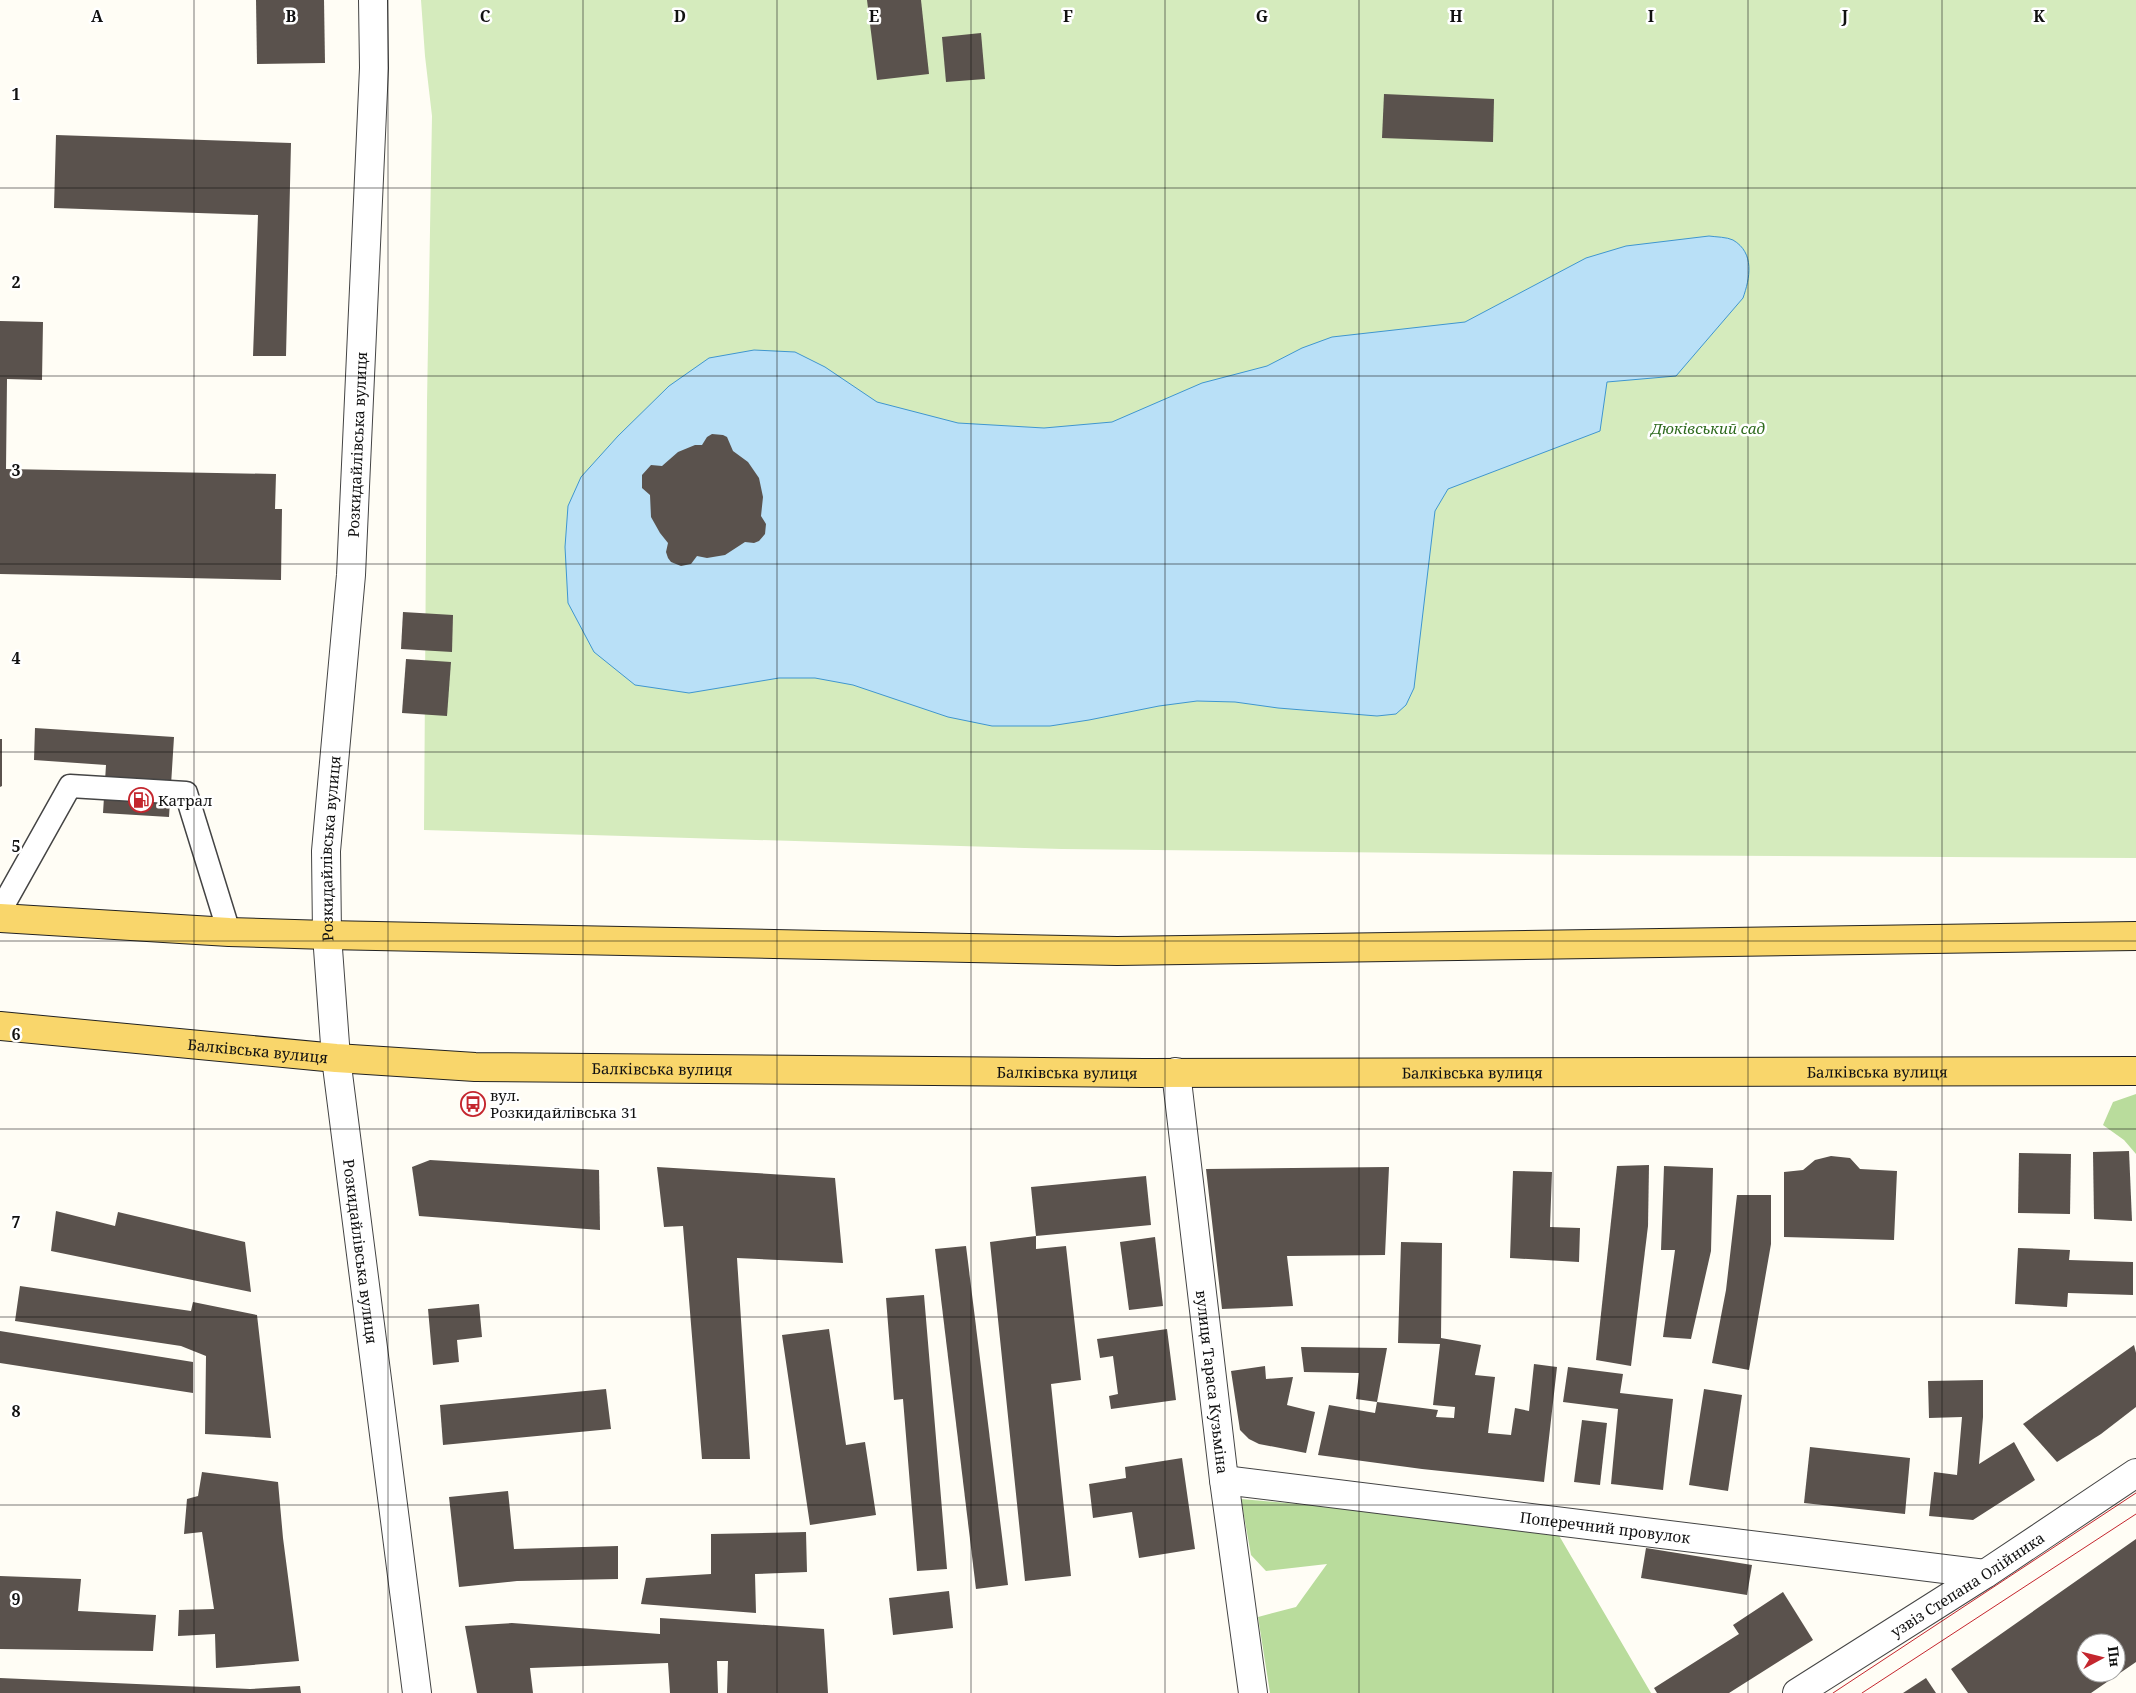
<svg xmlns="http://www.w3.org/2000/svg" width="2136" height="1693" font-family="'Noto Serif',serif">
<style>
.green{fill:#d5ebbd}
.forest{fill:#b9dc9c}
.water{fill:#b9e0f7;stroke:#3f96cf}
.building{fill:#5a524d;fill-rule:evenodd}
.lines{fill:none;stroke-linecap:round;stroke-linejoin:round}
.service-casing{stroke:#444;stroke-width:25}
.minor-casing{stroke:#444;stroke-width:30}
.tertiary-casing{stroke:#444;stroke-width:30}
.primary-casing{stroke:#222;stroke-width:30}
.service{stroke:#fff;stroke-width:22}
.minor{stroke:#fff;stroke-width:28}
.tertiary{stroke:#fff;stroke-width:28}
.primary{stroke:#f9d66b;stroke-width:28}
.tram{stroke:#c4262e;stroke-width:1}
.grid{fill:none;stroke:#111;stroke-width:1;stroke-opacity:0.55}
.labels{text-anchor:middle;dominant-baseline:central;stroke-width:5;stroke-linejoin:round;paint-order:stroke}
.park-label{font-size:15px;font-style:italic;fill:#2f6b1f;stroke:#fff}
.street-label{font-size:15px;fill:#111;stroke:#fff}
.poi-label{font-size:15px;fill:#111;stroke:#fff;text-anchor:start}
.grid-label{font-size:16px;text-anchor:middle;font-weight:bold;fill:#111;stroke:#fff;stroke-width:5;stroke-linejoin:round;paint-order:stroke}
</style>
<rect width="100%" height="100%" fill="#fffdf5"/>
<polygon class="green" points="421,0 2136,0 2136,858 1601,855 1062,849 424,830 427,402 432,116 425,56"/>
<g class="forest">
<polygon points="2136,1094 2136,1154 2124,1140 2103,1125 2113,1102"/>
<polygon points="1241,1499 1554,1527 1651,1693 1270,1693 1258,1617 1296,1607 1327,1564 1266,1571 1251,1555"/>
</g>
<path class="water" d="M1709 236C1716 237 1727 237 1733 240 1755 253 1750 278 1743 298L1676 376 1607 382 1600 431 1448 489 1435 511 1414 688 1406 705 1396 714 1377 716 1278 708 1235 702 1197 701 1159 706 1089 720 1050 726H992L948 717 853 685 815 678H779L689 693 635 685 594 652 568 603 565 547 568 506 581 477 618 436 669 386 709 358 754 350 795 352 825 367 877 402 958 423 1044 428 1112 422 1202 383 1267 366 1302 348 1332 337 1465 322 1586 258 1626 246Z"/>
<g class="building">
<polygon points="256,0 324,0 325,63 257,64"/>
<polygon points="867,0 921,0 929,74 877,80"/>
<polygon points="981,33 985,79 946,82 942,37"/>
<polygon points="1384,94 1494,99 1493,142 1382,138"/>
<polygon points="56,135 291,143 286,356 253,356 258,215 54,208"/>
<polygon points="0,321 43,322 42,380 7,379 6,469 276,474 275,509 282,509 281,580 0,574"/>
<polygon points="712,434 723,435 727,437 733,451 748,462 759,478 763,497 761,516 766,524 765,534 759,541 754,543 745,542 725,555 707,558 697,556 691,564 681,566 671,562 668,558 666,552 668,543 660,533 651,517 650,495 642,488 642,475 651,465 662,466 678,452 695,445 702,445 707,437"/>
<polygon points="403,612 453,615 452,652 401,649"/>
<polygon points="406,659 451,662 447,716 402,713"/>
<polygon points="35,728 174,737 169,817 103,813 106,765 34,760"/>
<polygon points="0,739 2,739 2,786 0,787"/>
<polygon points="2129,1151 2132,1221 2094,1219 2093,1152"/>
<polygon points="2019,1153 2071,1154 2070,1214 2018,1213"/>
<polygon points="1831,1156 1850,1158 1860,1169 1897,1171 1894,1240 1784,1237 1784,1172 1803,1170 1815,1160"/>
<polygon points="430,1160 599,1170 600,1230 419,1216 412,1167"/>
<polygon points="1649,1165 1648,1226 1631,1366 1596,1360 1617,1166"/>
<polygon points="1664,1166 1713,1168 1711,1251 1691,1339 1663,1337 1675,1250 1661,1250"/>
<polygon points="657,1167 835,1178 843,1263 737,1258 750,1459 702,1459 683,1226 664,1227"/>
<polygon points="1389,1167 1385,1255 1287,1256 1293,1306 1222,1309 1206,1169"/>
<polygon points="1513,1171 1552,1172 1550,1227 1580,1228 1579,1262 1510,1258"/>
<polygon points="1146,1176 1151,1225 1036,1236 1031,1187"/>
<polygon points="1737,1195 1771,1195 1771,1244 1749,1370 1712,1363 1726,1290"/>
<polygon points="56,1211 115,1226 118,1212 245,1242 251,1292 51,1251"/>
<polygon points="1036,1236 1036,1249 1066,1246 1081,1380 1051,1384 1071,1576 1025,1581 990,1242"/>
<polygon points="1155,1237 1163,1306 1129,1310 1120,1242"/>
<polygon points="1401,1242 1442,1243 1441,1338 1481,1345 1475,1375 1495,1377 1488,1433 1511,1435 1515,1408 1529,1411 1534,1364 1557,1367 1544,1482 1422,1469 1318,1455 1329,1405 1375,1413 1377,1402 1438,1410 1436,1417 1454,1418 1455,1407 1433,1405 1440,1344 1398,1343"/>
<polygon points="966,1246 1008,1585 976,1589 935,1249"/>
<polygon points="2018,1248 2070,1250 2069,1260 2133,1262 2133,1295 2068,1293 2067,1307 2015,1304"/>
<polygon points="20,1286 191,1311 193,1302 257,1315 271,1438 205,1434 206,1356 181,1346 15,1321"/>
<polygon points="924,1295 947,1569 917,1571 903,1399 894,1400 886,1298"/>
<polygon points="479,1304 482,1337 457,1340 459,1362 433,1365 428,1309"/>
<polygon points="829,1329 846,1445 865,1442 876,1515 810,1525 782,1335"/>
<polygon points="1167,1329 1176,1400 1111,1409 1109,1396 1118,1394 1113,1356 1100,1358 1097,1339"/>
<polygon points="0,1331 193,1362 193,1393 0,1363"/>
<polygon points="2134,1345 2136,1353 2136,1407 2101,1434 2057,1462 2023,1424"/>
<polygon points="1301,1347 1387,1348 1377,1402 1356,1399 1359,1373 1304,1372"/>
<polygon points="1265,1366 1266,1379 1293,1377 1287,1405 1315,1412 1306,1453 1259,1444 1249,1439 1240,1430 1231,1371"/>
<polygon points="1568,1367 1623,1374 1620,1393 1673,1399 1663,1490 1611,1484 1618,1409 1563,1402"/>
<polygon points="1983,1380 1983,1417 1979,1464 2014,1442 2035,1480 1973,1520 1929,1516 1934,1472 1957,1475 1962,1417 1929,1418 1928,1381"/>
<polygon points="606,1389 611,1429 443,1445 440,1405"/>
<polygon points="1704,1389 1742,1395 1728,1491 1689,1485"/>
<polygon points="1582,1420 1607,1423 1600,1485 1574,1482"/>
<polygon points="1810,1447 1910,1458 1905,1514 1804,1503"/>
<polygon points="1182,1458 1195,1549 1139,1558 1132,1512 1093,1518 1089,1484 1126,1478 1125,1467"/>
<polygon points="202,1472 278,1482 283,1538 299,1661 216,1668 215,1634 178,1636 179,1610 214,1609 202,1532 184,1534 187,1499 198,1496"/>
<polygon points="508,1491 514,1549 618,1546 618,1579 517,1581 459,1587 449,1497"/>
<polygon points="806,1532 807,1572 755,1574 756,1613 641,1604 646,1578 711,1574 711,1534"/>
<path d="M2136 1539V1662L2091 1693H1968L1951 1669ZM2086 1643H2116V1673H2086Z"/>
<polygon points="1646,1548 1752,1565 1747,1595 1641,1578"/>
<polygon points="0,1576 81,1579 78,1611 156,1615 153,1651 0,1649"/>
<polygon points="949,1591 953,1628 893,1635 889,1598"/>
<polygon points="1783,1592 1813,1640 1729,1693 1657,1693 1654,1688 1739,1634 1733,1625"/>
<polygon points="660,1618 824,1629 828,1693 727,1693 728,1661 717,1661 718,1693 670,1693 668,1663 530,1668 533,1693 477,1693 465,1626 512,1623 660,1634"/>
<polygon points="0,1678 250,1689 300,1686 301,1693 0,1693"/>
<polygon points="1926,1678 1936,1693 1903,1693"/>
</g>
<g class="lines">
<defs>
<polyline id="service" points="0,911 70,786 186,793 229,932"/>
<g id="minor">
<path id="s1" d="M336 1058 327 935 326 851 351 575 374 68 373 0"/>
<path id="s2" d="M1176 1072 1224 1480 1253 1693"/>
<path id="s3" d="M1224 1480 1985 1574"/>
</g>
<g id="tertiary">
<path id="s4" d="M336 1058 417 1693"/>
<path id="s5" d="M1797 1693 1985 1574 2136 1473"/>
</g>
<g id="primary">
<polyline points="0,918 229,932 327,935 1117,951 2136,936"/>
<path id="s6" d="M0 1026 336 1058 475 1067 1144 1073 2136 1071"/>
</g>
</defs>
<use href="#service" class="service-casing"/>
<use href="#minor" class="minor-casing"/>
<use href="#tertiary" class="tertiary-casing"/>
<use href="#primary" class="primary-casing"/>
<use href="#service" class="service"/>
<use href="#minor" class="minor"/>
<use href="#tertiary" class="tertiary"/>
<use href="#primary" class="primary"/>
<g class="tram">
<polyline points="1833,1693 2136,1493"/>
<polyline points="1862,1693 2136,1514"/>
</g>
</g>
<path class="grid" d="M194 0V1693M388 0V1693M583 0V1693M777 0V1693M971 0V1693M1165 0V1693M1359 0V1693M1553 0V1693M1748 0V1693M1942 0V1693M0 188H2136M0 376H2136M0 564H2136M0 752H2136M0 941H2136M0 1129H2136M0 1317H2136M0 1505H2136"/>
<defs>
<symbol id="fuel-ring" viewBox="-11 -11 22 22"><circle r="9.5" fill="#fff" stroke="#c4262e" stroke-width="1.5"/><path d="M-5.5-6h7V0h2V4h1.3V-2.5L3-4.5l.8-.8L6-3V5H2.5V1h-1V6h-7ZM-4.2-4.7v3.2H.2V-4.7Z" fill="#c4262e"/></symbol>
<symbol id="bus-ring" viewBox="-11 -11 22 22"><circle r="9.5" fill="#fff" stroke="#c4262e" stroke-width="1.5"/><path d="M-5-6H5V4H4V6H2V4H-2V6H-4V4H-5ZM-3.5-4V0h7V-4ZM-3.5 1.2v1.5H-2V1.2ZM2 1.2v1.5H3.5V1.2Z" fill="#c4262e"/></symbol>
</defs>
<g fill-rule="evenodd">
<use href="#fuel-ring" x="127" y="786" width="28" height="28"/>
<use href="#bus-ring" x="459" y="1090" width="28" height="28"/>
</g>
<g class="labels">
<g class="park-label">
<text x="1708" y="428">Дюківський сад</text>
</g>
<g class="street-label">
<text stroke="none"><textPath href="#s1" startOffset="615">Розкидайлівська вулиця</textPath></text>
<text stroke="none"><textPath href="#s1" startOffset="210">Розкидайлівська вулиця</textPath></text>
<text stroke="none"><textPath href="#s6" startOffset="259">Балківська вулиця</textPath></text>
<text stroke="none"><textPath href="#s6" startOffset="664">Балківська вулиця</textPath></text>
<text stroke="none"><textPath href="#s6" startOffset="1879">Балківська вулиця</textPath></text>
<text stroke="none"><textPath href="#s6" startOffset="1069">Балківська вулиця</textPath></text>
<text stroke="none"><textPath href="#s6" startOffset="1474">Балківська вулиця</textPath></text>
<text stroke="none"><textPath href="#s4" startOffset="195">Розкидайлівська вулиця</textPath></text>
<text stroke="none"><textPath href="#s2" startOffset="312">вулиця Тараса Кузьміна</textPath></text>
<text stroke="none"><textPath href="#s3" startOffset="384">Поперечний провулок</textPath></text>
<text stroke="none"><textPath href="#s5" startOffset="202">узвіз Степана Олійника</textPath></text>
</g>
<g class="poi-label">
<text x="158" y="800">Катрал</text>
<text x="490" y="1095">вул.<tspan x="490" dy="17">Розкидайлiвська 31</tspan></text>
</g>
</g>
<g class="grid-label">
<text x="97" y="22">A</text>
<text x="291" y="22">B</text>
<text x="485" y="22">C</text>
<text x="680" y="22">D</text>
<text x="874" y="22">E</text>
<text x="1068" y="22">F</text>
<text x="1262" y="22">G</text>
<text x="1456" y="22">H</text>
<text x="1651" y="22">I</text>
<text x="1845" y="22">J</text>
<text x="2039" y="22">K</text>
<text x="16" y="100">1</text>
<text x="16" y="288">2</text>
<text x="16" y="476">3</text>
<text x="16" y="664">4</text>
<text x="16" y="852">5</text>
<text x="16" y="1040">6</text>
<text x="16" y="1228">7</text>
<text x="16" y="1417">8</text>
<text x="16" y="1605">9</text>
</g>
<g transform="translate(2101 1658) rotate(83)"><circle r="24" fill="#ffffff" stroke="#a0a0a0"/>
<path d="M0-4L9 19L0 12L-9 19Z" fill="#c4262e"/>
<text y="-8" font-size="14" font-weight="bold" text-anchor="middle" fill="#111111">Пн</text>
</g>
</svg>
